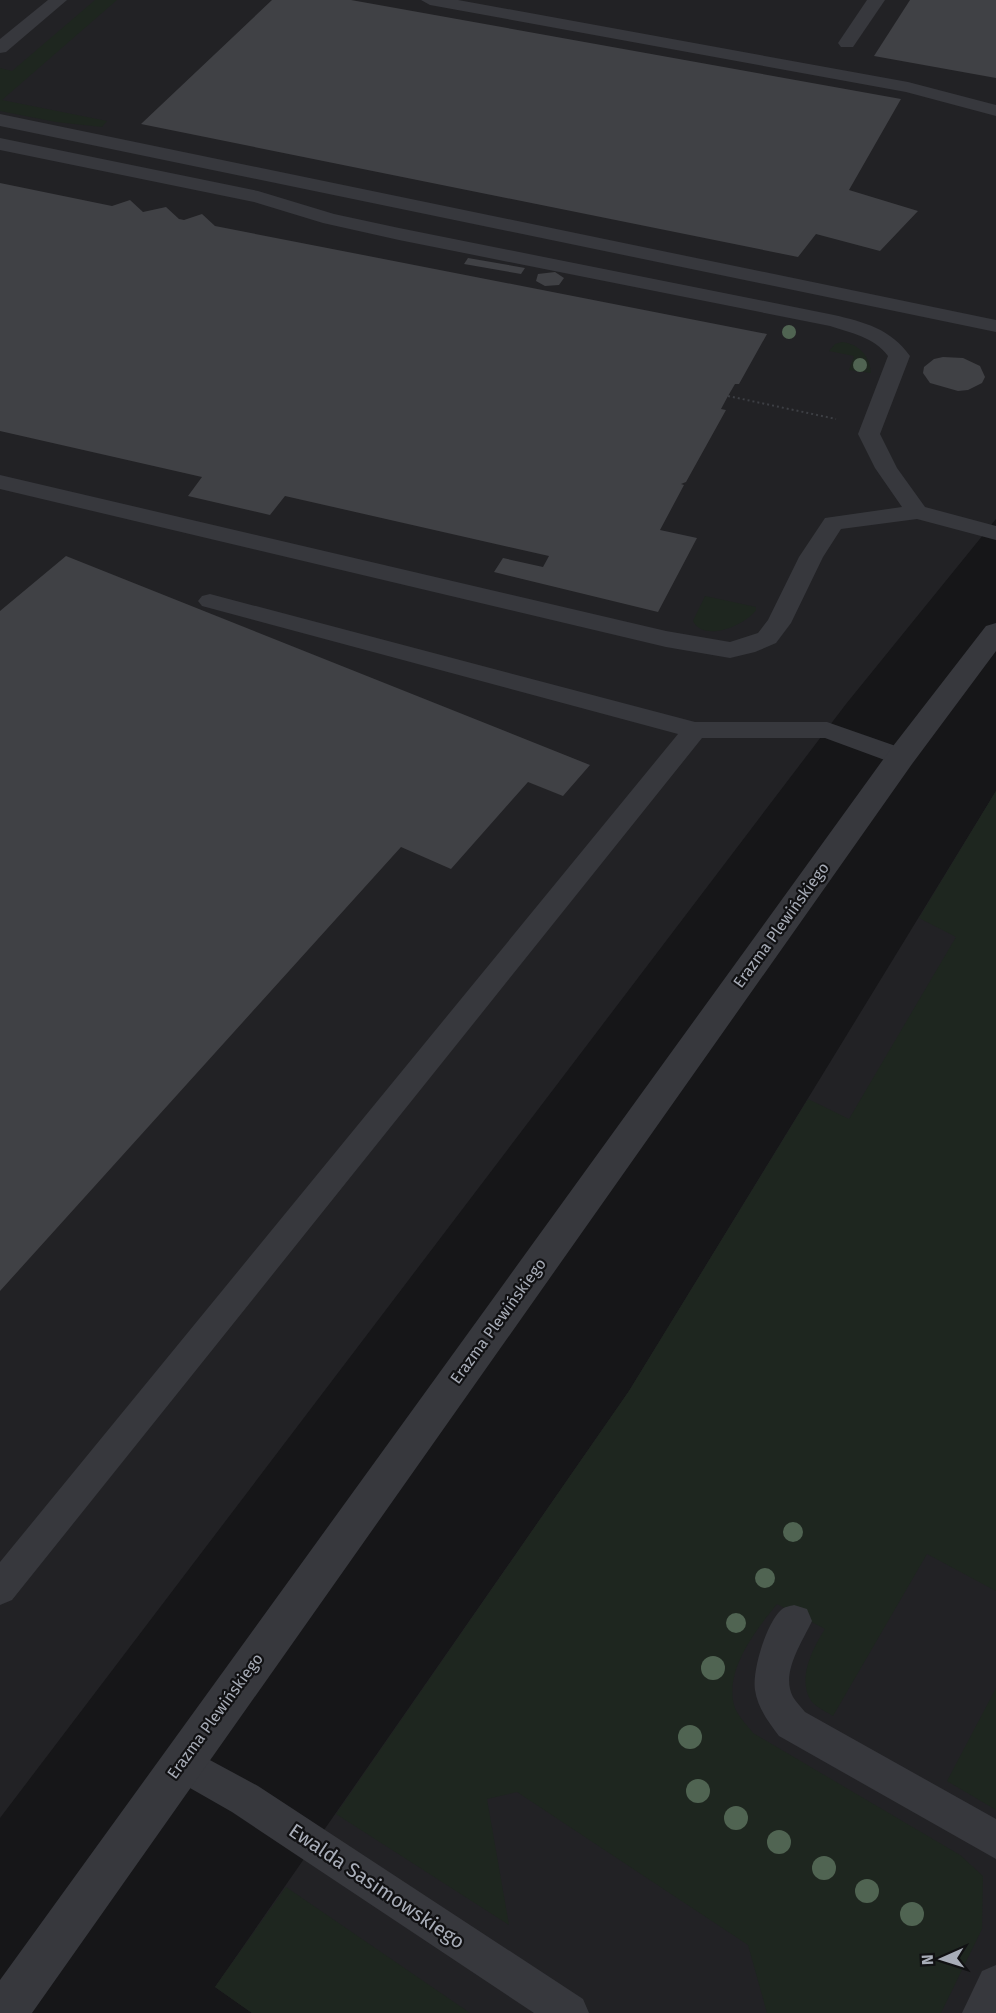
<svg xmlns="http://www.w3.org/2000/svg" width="996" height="2013" font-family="'Fira Sans',sans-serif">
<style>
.built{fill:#222225}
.green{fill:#1e261f}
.building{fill:#404145}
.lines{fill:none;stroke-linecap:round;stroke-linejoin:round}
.path{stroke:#3d3f44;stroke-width:2;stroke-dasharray:2 3;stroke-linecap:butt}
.service{fill:#37383d;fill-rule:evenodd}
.minor{fill:#37383d;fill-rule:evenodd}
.tree{fill:#506452}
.labels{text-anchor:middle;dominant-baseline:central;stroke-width:4.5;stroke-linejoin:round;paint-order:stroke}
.street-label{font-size:16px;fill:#a8adb8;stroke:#111113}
.near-street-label{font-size:20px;fill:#a8adb8;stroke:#111113}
</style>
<rect width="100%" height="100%" fill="#161618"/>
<g class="built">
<polygon points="0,0 996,0 996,519 846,704 0,1818"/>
<polygon points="996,791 996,2013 252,2013 215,1987 629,1391"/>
</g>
<g class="green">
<polygon points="95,0 117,0 2,100 107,121 102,127 56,122 0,111 0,68 12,71"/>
<path d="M842 342C859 344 870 356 871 373L849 370 854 356 829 351 835 344Z"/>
<path d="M705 596 756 607V610C746 625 704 643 693 621Z"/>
<path d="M996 791V1591L927 1554 833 1716C827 1712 816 1707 812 1702 796 1680 813 1648 825 1629L777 1604C756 1630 725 1669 734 1705 736 1714 747 1725 753 1733L960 1855 983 1876 982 1929 941 2013H767L748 1945 517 1792 487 1799 509 1925 336 1814 629 1391 808 1099 849 1119 956 937 919 918Z"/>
<polygon points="996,1688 996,1810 947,1781"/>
<polygon points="286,1887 470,2013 252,2013 215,1987"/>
</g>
<g class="building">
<polygon points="272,0 351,0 901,99 849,190 918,211 880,251 816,234 798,257 141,124"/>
<polygon points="910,0 996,0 996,78 874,56"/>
<polygon points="0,183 112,206 130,200 143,212 166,207 179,219 184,220 202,214 215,226 767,334 739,384 735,384 728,396 721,409 726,410 686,482 681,484 684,485 660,530 697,538 658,612 494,572 503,558 543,567 549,556 285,496 270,515 188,496 202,477 0,431"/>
<polygon points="468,258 525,268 521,274 464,264"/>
<polygon points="555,272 564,278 559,285 545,286 536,281 538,274"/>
<polygon points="943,357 963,358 980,366 985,377 982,383 968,390 958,391 930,383 923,373 924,367 934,359"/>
<polygon points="66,556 590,765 563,796 528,782 451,869 401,847 0,1291 0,611"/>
</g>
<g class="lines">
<polyline class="path" points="728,396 836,419"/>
<g class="service">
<polygon points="48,0 67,0 6,52 0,53 0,39"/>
<polygon points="421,0 458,0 908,82 996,105 996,116 906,92 430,5"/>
<polygon points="867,0 885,0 853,47 841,47 838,43"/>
<polygon points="0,114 996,320 996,332 0,126"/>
<path d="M0 138 258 191 334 214 399 228 834 315C864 322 891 329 910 356L880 434 897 468 925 507 996 526V540L917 519 841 529 823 557 791 623 776 643 755 652 730 658 666 647 0 489V475L666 631 730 642 758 633 768 620 799 557 825 518 902 507 875 468 858 434 888 356C874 337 851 333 830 326L399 240 323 223 254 202 0 150Z"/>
<polygon points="210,594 695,722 827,722 910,751 914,757 910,763 901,766 825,738 702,738 12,1600 0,1605 0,1562 678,734 202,606 198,601 202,596"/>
<path d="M794 1605 807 1609 812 1621C803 1641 780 1673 793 1697 796 1702 801 1707 805 1712L996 1819V1859L779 1736C769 1722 758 1709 755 1690 752 1671 766 1624 781 1610 784 1607 790 1606 794 1605Z"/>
<polygon points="182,1745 258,1786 583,1999 589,2013 534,2013 232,1812 169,1776 163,1763 169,1750"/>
<polygon points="996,1965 996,2013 962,2013 982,1971"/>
</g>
<polygon class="minor" points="996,623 996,651 912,764 32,2013 0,2013 0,1980 890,750 986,626"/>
</g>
<g class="tree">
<circle cx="789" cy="332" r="7"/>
<circle cx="860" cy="365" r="7"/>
<circle cx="793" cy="1532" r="10"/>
<circle cx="765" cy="1578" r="10"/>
<circle cx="736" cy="1623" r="10"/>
<circle cx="713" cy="1668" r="12"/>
<circle cx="690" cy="1737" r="12"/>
<circle cx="698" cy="1791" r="12"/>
<circle cx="736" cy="1818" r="12"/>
<circle cx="779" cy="1842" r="12"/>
<circle cx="824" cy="1868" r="12"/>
<circle cx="867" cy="1891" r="12"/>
<circle cx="912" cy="1914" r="12"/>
</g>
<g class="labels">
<g class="street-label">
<text transform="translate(781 925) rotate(-54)">Erazma Plewińskiego</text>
<text transform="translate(498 1321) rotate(-54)">Erazma Plewińskiego</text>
<text transform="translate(215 1716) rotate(-54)">Erazma Plewińskiego</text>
</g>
<g class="near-street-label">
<text transform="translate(377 1886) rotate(34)">Ewalda Sasimowskiego</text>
</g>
</g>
<g transform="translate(942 1959) rotate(267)" stroke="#111113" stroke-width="4.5" paint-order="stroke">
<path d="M0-4.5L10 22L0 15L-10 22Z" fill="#a8adb8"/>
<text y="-9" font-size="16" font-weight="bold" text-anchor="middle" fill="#a8adb8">N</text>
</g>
</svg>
